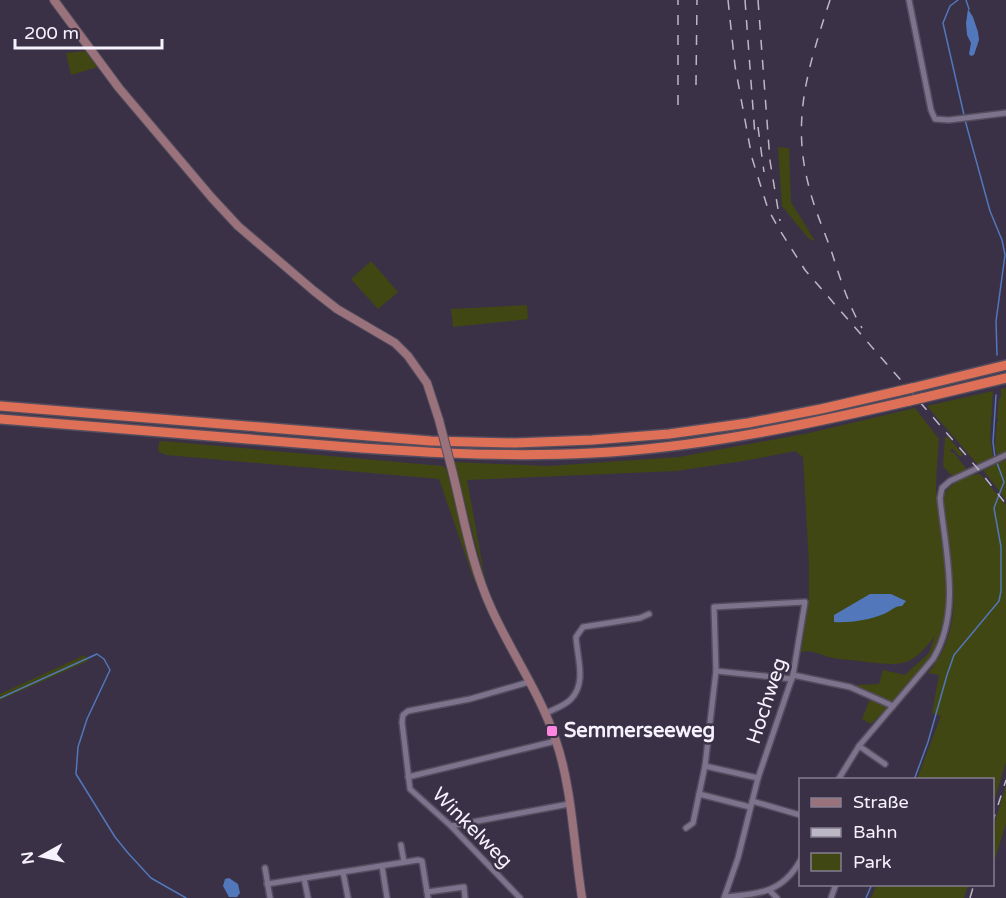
<svg xmlns="http://www.w3.org/2000/svg" width="1006" height="898" font-family="'Varela Round',sans-serif">
<style>
.green{fill:#404713}
.water{fill:#5277ba}
.lines{fill:none;stroke-linecap:round;stroke-linejoin:round}
.stream{stroke:#5277ba;stroke-width:1.5}
.street-casing{stroke:#544d5e;stroke-width:8}
.secondary-casing{stroke:#544d5e;stroke-width:10}
.highway-casing{stroke:#544d5e;stroke-width:12}
.street{stroke:#7d738c;stroke-width:5}
.secondary{stroke:#9a727c;stroke-width:8}
.highway{stroke:#de7057;stroke-width:9}
.rail{stroke:#bcb7c5;stroke-width:1.5;stroke-dasharray:10 10;stroke-linecap:butt}
.secondary-bridge-casing{stroke:#544d5e;stroke-width:10;stroke-linecap:butt}
.highway-bridge-casing{stroke:#544d5e;stroke-width:12;stroke-linecap:butt}
.secondary-bridge{stroke:#9a727c;stroke-width:8}
.highway-bridge{stroke:#de7057;stroke-width:9}
.poi-dot{fill:#fd86e1;stroke:#3a3147;stroke-width:2}
.labels{text-anchor:middle;dominant-baseline:central;stroke-width:5;stroke-linejoin:round;paint-order:stroke}
.street-label{font-size:20px;fill:#f6f2fd;stroke:#3a3147}
.poi-label{font-size:20px;font-weight:bold;fill:#f6f2fd;stroke:#3a3147;text-anchor:start}
</style>
<rect width="100%" height="100%" fill="#3a3147"/>
<g class="green">
<polygon points="86,51 98,67 71,75 66,53"/>
<polygon points="778,147 789,148 791,202 815,241 809,239 782,206"/>
<polygon points="371,261 398,292 378,309 351,279"/>
<polygon points="527,305 528,319 453,327 451,309"/>
<polygon points="1006,388 1006,452 997,456 995,447 997,422 999,420 997,418 999,399 1001,398 1001,389"/>
<polygon points="993,391 990,437 993,457 978,465 927,406"/>
<path d="M915 408 939 439C938 455 936 472 936 489 938 542 961 608 932 656 917 679 891 705 871 724L862 719 872 694 855 685 879 684 883 670 905 675 929 653 935 636C911 667 904 666 866 662 855 660 844 660 833 658 822 656 813 649 801 652L809 602V563L803 457 795 451 744 461 676 471 467 480 486 584 454 462 548 466 679 457 809 433Z"/>
<polygon points="947,436 963,454 960,457 952,448 950,452 954,453 967,470 953,477 943,466 945,438"/>
<polygon points="163,441 443,466 446,468 476,582 475,583 439,479 166,455 158,451 159,442"/>
<polygon points="1006,460 1006,500 983,470"/>
<path d="M980 474 1006 505V762L993 805 992 780 917 779 941 716 932 713 939 675 928 673C974 618 944 558 944 495 950 483 967 475 980 474Z"/>
<polygon points="85,655 88,661 0,700 0,694"/>
<polygon points="1006,785 1006,824 993,865 993,829"/>
<polygon points="877,884 968,884 968,885 964,898 871,898"/>
</g>
<g class="water">
<polygon points="968,9 973,17 978,32 979,40 974,55 971,56 969,54 971,43 967,35 966,23"/>
<path d="M870 594H891L906 601 902 606C894 606 891 611 884 614 869 620 850 623 834 622V615Z"/>
<polygon points="229,878 238,884 240,893 237,897 229,897 223,886 225,879"/>
</g>
<g class="lines">
<g class="stream">
<polyline points="958,0 950,6 943,23 964,115"/>
<polyline points="966,0 969,9"/>
<polyline points="965,120 990,211 1002,240 1005,255 996,321 997,355"/>
<polyline points="995,458 993,442 996,395"/>
<polyline points="0,698 97,654 104,659 110,670 87,719 78,747 76,774 115,837 128,853 151,878 186,898"/>
<polyline points="914,780 928,742 947,675 954,655 999,601 1001,591 1001,547 994,508 1004,482 997,463"/>
<polyline points="866,898 872,884"/>
</g>
<defs>
<g id="street">
<polyline points="909,0 931,110 935,119 949,120 1006,113"/>
<polyline points="716,671 792,679"/>
<polyline points="793,675 850,687 893,706"/>
<path d="M545 714C553 709 565 706 571 699 587 683 577 657 576 637L583 627 640 618 649 614"/>
<polyline points="859,746 885,764"/>
<polyline points="705,766 758,778"/>
<polyline points="408,777 556,741"/>
<path d="M838 780 859 746 933 659C962 611 945 551 940 498L942 488 950 481 1006 455"/>
<polyline points="699,794 750,807"/>
<polyline points="752,801 800,815"/>
<polyline points="451,826 569,804"/>
<polyline points="686,828 693,823 705,766 716,671 714,607 805,602 793,675 758,778 738,858 724,898"/>
<polyline points="401,845 404,862"/>
<polyline points="382,866 387,898"/>
<polyline points="265,868 270,898"/>
<polyline points="343,872 348,898"/>
<polyline points="304,878 308,898"/>
<polyline points="267,884 418,860 422,861 428,898"/>
<polyline points="770,891 777,898"/>
<polyline points="427,892 464,887 465,898"/>
<path d="M725 897C758 894 782 893 800 861"/>
<polyline points="520,898 451,826 410,789 402,722 403,715 408,711 470,699 529,682"/>
<polyline points="831,898 836,884"/>
</g>
<g id="secondary">
<polyline points="54,0 119,88 212,198 238,226 314,291 337,309 395,343 408,356 427,383 439,420"/>
<path d="M453 474C464 519 472 567 492 610 512 654 541 695 556 741 572 787 574 848 582 898"/>
</g>
<g id="highway">
<polyline points="912,388 1006,365"/>
<polyline points="922,398 1006,378"/>
<polyline points="0,406 431,441 515,443 592,440 669,434 748,423 821,409 899,391"/>
<path d="M0 419C99 427 199 435 298 443 396 451 493 458 592 453 699 448 804 425 909 401"/>
</g>
</defs>
<use href="#street" class="street-casing"/>
<use href="#secondary" class="secondary-casing"/>
<use href="#highway" class="highway-casing"/>
<use href="#street" class="street"/>
<use href="#secondary" class="secondary"/>
<use href="#highway" class="highway"/>
<g class="rail">
<polyline points="728,0 735,66 752,158 768,209 779,229 805,270 978,469 1006,504"/>
<polyline points="745,0 755,136"/>
<polyline points="758,0 770,161 780,221"/>
<path d="M830 0C810 62 791 116 808 183 813 205 822 226 830 247 839 274 847 303 862 328"/>
<polyline points="696,85 697,0"/>
<polyline points="678,105 678,0"/>
<polyline points="758,127 764,172"/>
<polyline points="992,824 1006,780"/>
<polyline points="970,898 974,884"/>
</g>
<defs>
<polyline id="secondary-bridge" points="439,420 453,474"/>
<g id="highway-bridge">
<polyline points="899,391 912,388"/>
<polyline points="909,401 922,398"/>
</g>
</defs>
<use href="#secondary-bridge" class="secondary-bridge-casing"/>
<use href="#highway-bridge" class="highway-bridge-casing"/>
<use href="#secondary-bridge" class="secondary-bridge"/>
<use href="#highway-bridge" class="highway-bridge"/>
</g>
<rect class="poi-dot" x="546" y="725" width="12" height="12" rx="3"/>
<g class="labels">
<g class="street-label">
<text transform="translate(767 701) rotate(-72)">Hochweg</text>
<text transform="translate(472 828) rotate(45)">Winkelweg</text>
</g>
<g class="poi-label">
<text x="564" y="731">Semmerseeweg</text>
</g>
</g>
<rect x="799" y="778" width="195" height="108" fill="#3a3147" stroke="#857e90" stroke-width="1.5"/>
<rect x="811" y="798" width="30" height="9" fill="#9a727c" stroke="#857e90" stroke-width="1.5"/>
<text x="853" y="808" font-size="18" fill="#f6f2fd">Straße</text>
<rect x="811" y="828" width="30" height="9" fill="#bcb7c5" stroke="#857e90" stroke-width="1.5"/>
<text x="853" y="838" font-size="18" fill="#f6f2fd">Bahn</text>
<rect x="811" y="853" width="30" height="18" fill="#404713" stroke="#857e90" stroke-width="1.5"/>
<text x="853" y="868" font-size="18" fill="#f6f2fd">Park</text>
<g transform="translate(42 856) rotate(262)" stroke="#3a3147" stroke-width="4.5" paint-order="stroke">
<path d="M0-4.5L10 22L0 15L-10 22Z" fill="#f6f2fd"/>
<text y="-9" font-size="16" font-weight="bold" text-anchor="middle" fill="#f6f2fd">N</text>
</g>
<path d="M15 39v9h147v-9" fill="none" stroke="#f6f2fd" stroke-width="3"/>
<text x="24" y="39" font-size="18" fill="#f6f2fd" stroke="#3a3147" stroke-width="4.5" paint-order="stroke">200 m</text>
</svg>
